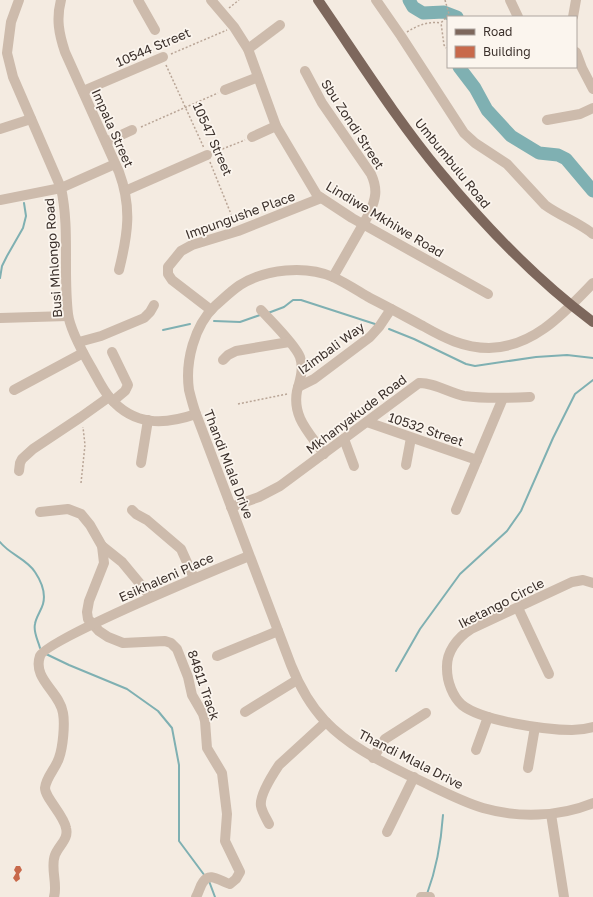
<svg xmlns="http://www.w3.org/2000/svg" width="593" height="897" font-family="'Golos Text',sans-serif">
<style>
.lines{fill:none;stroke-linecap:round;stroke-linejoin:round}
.stream{stroke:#7fb0b2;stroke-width:2}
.river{stroke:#7fb0b2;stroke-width:13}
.building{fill:#c8694b}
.path{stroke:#b9a596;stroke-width:1.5;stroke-dasharray:2 2;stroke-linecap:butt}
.minor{stroke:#cdbbac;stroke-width:10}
.major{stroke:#7d675c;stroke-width:10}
.labels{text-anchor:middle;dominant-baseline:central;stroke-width:3.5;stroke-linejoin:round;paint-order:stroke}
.street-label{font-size:13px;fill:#3b302b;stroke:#fbf5ee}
</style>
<rect width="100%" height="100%" fill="#f4ebe1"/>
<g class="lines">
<g class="stream">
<polyline points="0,278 2,266 7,256 23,228 26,216 24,203"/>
<polyline points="268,313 284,307 293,300 301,300 375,324"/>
<polyline points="214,321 240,322 260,315"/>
<polyline points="389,329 414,339 466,364 475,366 536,357 567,355 593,358"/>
<polyline points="163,330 190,324"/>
<path d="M0 542C9 554 27 559 35 572 41 581 46 593 43 604 41 611 36 617 35 624 33 632 38 640 40 648"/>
<polyline points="46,654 69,665 127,689 158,711 172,728 179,765 179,841 205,876"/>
<polyline points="396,671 420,629 460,574 507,531 521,511 553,438 575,394 593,380"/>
<polyline points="209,881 215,897"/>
<path d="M427 894C437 867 441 844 443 815"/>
</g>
<g class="river">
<polyline points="409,0 413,7 423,13 444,12 457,17"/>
<polyline points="459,67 475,88 487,110 511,136 539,153 558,155 566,159 593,191"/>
</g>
</g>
<polygon class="building" points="16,866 20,866 22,870 19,874 20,879 16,882 13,878 16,873 14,870"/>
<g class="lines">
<g class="path">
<polyline points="445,0 449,14 441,23 444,45 446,48"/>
<polyline points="229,8 239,0"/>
<path d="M407 32C418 25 429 21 441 23"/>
<polyline points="171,54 227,30"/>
<polyline points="166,65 204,148"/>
<polyline points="141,127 218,93"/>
<polyline points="215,152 245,140"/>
<polyline points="210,162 235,224"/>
<polyline points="238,404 287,394"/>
<polyline points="81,483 85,445 83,427"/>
</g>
<g class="minor">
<path d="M19 0 11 22 7 53 13 77 61 188C70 229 63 272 68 314 70 330 83 353 91 367 97 377 102 389 110 398 134 426 164 425 196 414"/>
<path d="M61 0C56 19 59 34 65 52L119 172C132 207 128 234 119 270"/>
<polyline points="138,0 155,30"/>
<polyline points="211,0 234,27 248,49 276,126 317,195 352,218 488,294"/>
<path d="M376 0 401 36 464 133 475 143 507 164 545 205C560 216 578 222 593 234"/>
<polyline points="510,0 518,17"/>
<polyline points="573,17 576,0"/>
<polyline points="248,49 280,25"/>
<polyline points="576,52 582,68 593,89"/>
<path d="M305 71 322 103 371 174C378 189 376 199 369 214L333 277"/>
<polyline points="225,90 258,77"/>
<polyline points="83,91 163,57"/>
<polyline points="547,120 580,114 593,108"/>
<polyline points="0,129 31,119"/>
<polyline points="252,137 276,126"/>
<polyline points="106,142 132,130"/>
<polyline points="125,191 207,155"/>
<polyline points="0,200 61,188 115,164"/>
<path d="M593 283C564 313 534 347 489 348 464 348 444 338 423 326 406 317 388 307 370 298 358 291 346 283 333 277 305 265 266 269 240 285 231 291 223 299 215 306 194 326 185 362 189 390 191 398 193 406 196 414L291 665C299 685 310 705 325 721 349 746 378 760 408 775 433 786 457 800 483 808 518 818 559 817 593 803"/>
<polyline points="211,310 172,280 168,274 168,267 181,251 192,245 238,231 321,198"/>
<path d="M261 310C271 321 295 344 300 357 304 369 300 380 297 391 292 418 310 433 324 454"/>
<polyline points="0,318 68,316"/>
<polyline points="79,342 101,336 144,318 150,312 154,305"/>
<polyline points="112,352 128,385 125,391 113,401"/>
<polyline points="223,360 228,355 236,351 289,342"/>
<polyline points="298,387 314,379 370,337 379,327 391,309"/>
<polyline points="14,390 83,353"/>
<polyline points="367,422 477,460"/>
<polyline points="344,439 354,466"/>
<polyline points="141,463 148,420"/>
<polyline points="406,465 411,438"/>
<polyline points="19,471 20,463 22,459 33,449 81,417 109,397"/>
<path d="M231 507 259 497 280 486 419 383C432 382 450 393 464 396 486 399 509 398 530 397"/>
<polyline points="132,510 136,514 147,520 181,549 194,578"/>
<polyline points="456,510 503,398"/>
<path d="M40 512 68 509 81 514 90 525 102 546 104 563 89 601 87 612 88 619 99 631 108 637 123 643 165 641 171 643 177 649 188 677 192 695 203 714 205 721 207 748 222 773 227 814 225 841 240 872 236 879 230 884C221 882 210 871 203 882 200 886 199 892 196 897"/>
<polyline points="102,546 122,562 151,597"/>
<path d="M593 583 583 580 572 582 471 629C457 638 446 652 447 669 447 682 453 697 462 705 482 721 546 730 572 730 579 730 586 729 593 727"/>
<polyline points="518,608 549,674"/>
<polyline points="217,656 278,631"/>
<polyline points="245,712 297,680"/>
<polyline points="476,750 488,717"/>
<polyline points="373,758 385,739 426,713"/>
<polyline points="528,768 535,727"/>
<polyline points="551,814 564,897"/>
<path d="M269 824C266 818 262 812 261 806 259 795 273 774 279 765L326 722"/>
<polyline points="387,832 414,777"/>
<path d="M54 897C58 884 50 868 55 855 59 845 69 839 66 828 64 815 45 798 45 788 46 777 56 768 59 758 63 747 65 724 63 713 60 692 32 679 40 656 47 639 222 567 249 556"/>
<polyline points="421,897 430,897"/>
</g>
<path class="major" d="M318 0C358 58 396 119 441 173 485 226 538 281 593 322"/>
</g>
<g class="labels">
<g class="street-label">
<text transform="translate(153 47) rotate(-23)">10544 Street</text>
<text transform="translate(353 124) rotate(57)">Sbu Zondi Street</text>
<text transform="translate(113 128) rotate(66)">Impala Street</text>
<text transform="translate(213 139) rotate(66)">10547 Street</text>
<text transform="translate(453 163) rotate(51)">Umbumbulu Road</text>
<text transform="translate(240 215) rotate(-20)">Impungushe Place</text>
<text transform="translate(385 219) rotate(31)">Lindiwe Mkhiwe Road</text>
<text transform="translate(53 258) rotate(-94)">Busi Mhlongo Road</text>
<text transform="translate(331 348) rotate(-36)">Izimbali Way</text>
<text transform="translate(356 414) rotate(-37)">Mkhanyakude Road</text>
<text transform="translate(426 429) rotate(19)">10532 Street</text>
<text transform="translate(229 464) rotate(69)">Thandi Mlala Drive</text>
<text transform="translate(166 577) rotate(-24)">Esikhaleni Place</text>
<text transform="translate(501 603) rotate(-27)">Iketango Circle</text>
<text transform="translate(204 685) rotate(71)">84611 Track</text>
<text transform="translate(411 759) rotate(27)">Thandi Mlala Drive</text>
</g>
</g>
<rect x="447" y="16" width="130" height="52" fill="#fbf5ee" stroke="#aea6a0"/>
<rect x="455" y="29" width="20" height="6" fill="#7d675c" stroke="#aea6a0"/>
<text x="483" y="36" font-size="12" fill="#3b302b">Road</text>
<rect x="455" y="46" width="20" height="12" fill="#c8694b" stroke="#aea6a0"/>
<text x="483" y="56" font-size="12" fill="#3b302b">Building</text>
</svg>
